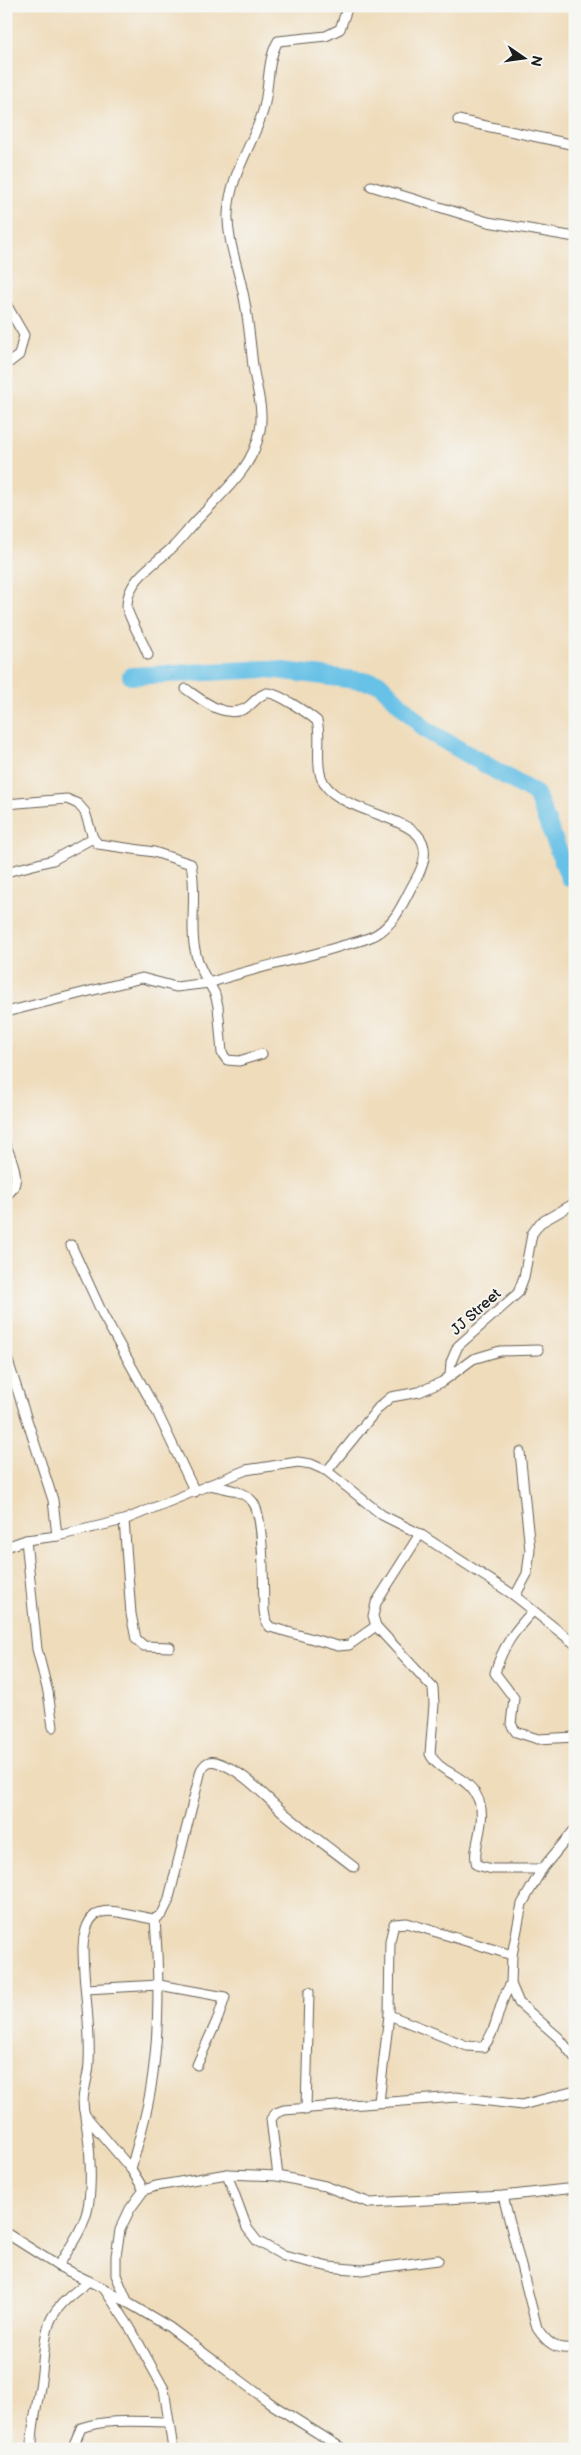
<svg xmlns="http://www.w3.org/2000/svg" width="581" height="2455" font-family="'Balsamiq Sans',sans-serif">
<style>
.lines{fill:none;stroke-linecap:round;stroke-linejoin:round}
.river{stroke:#68c1e6;stroke-width:18}
.street-casing{stroke:#665f54;stroke-width:11}
.street{stroke:#fff;stroke-width:9}
.labels{text-anchor:middle;dominant-baseline:central;stroke-width:4;stroke-linejoin:round;paint-order:stroke}
.street-label{font-size:15px;fill:#1c1c1c;stroke:#f6f6f2}
</style>
<rect width="100%" height="100%" fill="#f6f6f2"/>
<filter id="ink" filterUnits="userSpaceOnUse"><feTurbulence type="fractalNoise" baseFrequency=".02" numOctaves="2"/><feDisplacementMap in="SourceGraphic" scale="10" xChannelSelector="R" yChannelSelector="G"/><feConvolveMatrix kernelMatrix="1 2 1 2 8 2 1 2 1" color-interpolation-filters="sRGB"/></filter>
<filter id="wash" filterUnits="userSpaceOnUse"><feTurbulence type="fractalNoise" baseFrequency=".0096" numOctaves="4" result="noise"/><feDisplacementMap in="SourceGraphic" scale="20" xChannelSelector="R" yChannelSelector="G"/><feGaussianBlur stdDeviation="1.12" result="paint"/><feColorMatrix in="noise" values="0 0 0 0 0 0 0 0 0 0 0 0 0 0 0 0 0 1.4 0 .05"/><feComposite in="paint" operator="in"/></filter>
<g filter="url(#wash)">
<rect width="100%" height="100%" fill="#efdcbb"/>
<g class="lines">
<polyline class="river" points="131,676 268,669 379,683 426,730 536,794 569,877 575,879"/>
</g>
</g>
<g filter="url(#ink)">
<g class="lines">
<defs>
<g id="street">
<polyline points="458,120 575,145"/>
<polyline points="371,186 488,222 575,237"/>
<polyline points="6,304 24,335 19,355 6,365"/>
<path d="M148 655C144 643 127 615 127 607 126 579 157 563 174 546 183 537 190 527 199 518 224 491 254 467 260 430 264 409 256 387 253 366 250 340 248 313 242 288 237 264 227 238 228 214 230 174 252 147 263 111 270 88 266 62 278 41L326 36 340 29 348 6"/>
<path d="M6 804 67 799 78 804 85 812 93 838 98 844 154 852 191 864C200 908 181 942 209 983 252 968 298 960 341 946 352 943 367 940 377 934 398 921 404 899 416 879 424 865 430 848 417 834 394 813 331 808 321 777 315 757 322 738 317 721 309 714 277 692 267 693 260 694 254 702 249 706 228 722 203 701 186 689"/>
<polyline points="6,872 53,860 93,838"/>
<polyline points="6,1012 142,978 176,987 209,983 215,994 218,1006 222,1053 227,1060 239,1061 262,1054"/>
<path d="M6 1146C12 1160 24 1184 6 1195"/>
<polyline points="71,1245 104,1317 157,1412 195,1492"/>
<polyline points="6,1355 53,1500 57,1536"/>
<polyline points="450,1376 451,1362 458,1346 518,1293 524,1277 532,1234 540,1223 575,1203"/>
<polyline points="327,1471 379,1407 391,1397 419,1392 442,1382 473,1359 500,1351 538,1350"/>
<path d="M209 1485C223 1488 242 1490 252 1501 265 1514 263 1590 264 1611L266 1622 270 1627 338 1646 349 1645 376 1626"/>
<polyline points="124,1520 131,1614 136,1639 144,1646 170,1647"/>
<path d="M420 1534 376 1603 373 1616 376 1626 433 1688 434 1704 430 1754C441 1776 471 1774 480 1804 486 1825 471 1851 477 1865L492 1869H542"/>
<polyline points="26,1540 37,1649 48,1692 53,1727"/>
<polyline points="6,1547 26,1540 57,1536 124,1520 246,1470 298,1462 311,1464 327,1471 382,1515 420,1534 515,1596 575,1644"/>
<polyline points="515,1596 527,1574 530,1550 520,1452"/>
<path d="M533 1611C515 1630 502 1647 495 1673L514 1698 511 1724 516 1732 538 1739 575 1737"/>
<polyline points="575,1829 542,1869 522,1904 512,1955 511,1984 519,2003 559,2038 575,2058"/>
<polyline points="86,1989 159,1985 225,1997 218,2018 197,2065"/>
<path d="M389 2015 467 2046 483 2047C499 2029 497 2003 511 1984"/>
<polyline points="379,2102 389,2015 390,1941 394,1924 407,1923 512,1955"/>
<polyline points="306,2110 309,1992"/>
<path d="M131 2169C138 2142 147 2115 151 2087 160 2030 159 1976 155 1919"/>
<polyline points="227,2174 247,2228 257,2241 284,2256 329,2267 362,2270 438,2260"/>
<polyline points="278,2176 271,2119 276,2113 284,2110 456,2097 522,2105 575,2091"/>
<path d="M144 2190 131 2169 85 2115C79 2096 89 2080 89 2062 91 2023 83 1985 83 1947 83 1937 87 1921 95 1915 108 1905 139 1918 155 1919L162 1914 168 1902 201 1770C205 1764 208 1760 216 1762 243 1770 264 1796 284 1813 307 1832 331 1849 354 1867"/>
<path d="M503 2196 537 2328C546 2342 557 2352 575 2347"/>
<polyline points="6,2233 58,2266 103,2288 169,2327 273,2405 343,2449"/>
<path d="M58 2266C68 2250 79 2236 85 2218 94 2194 90 2142 85 2117"/>
<polyline points="105,2290 129,2326 164,2389 173,2449"/>
<polyline points="128,2303 116,2275 116,2256 120,2230 130,2209 144,2190 156,2186 227,2174 278,2176 325,2186 370,2203 503,2196 575,2188"/>
<path d="M32 2449C31 2425 38 2404 41 2380 44 2361 43 2337 51 2319 59 2303 76 2291 89 2281"/>
<path d="M72 2449 81 2428C108 2418 140 2422 169 2422"/>
</g>
</defs>
<use href="#street" class="street-casing"/>
<use href="#street" class="street"/>
</g>
</g>
<g class="labels">
<g class="street-label">
<text transform="translate(476 1312) rotate(-42)">JJ Street</text>
</g>
</g>
<rect width="581" height="2455" fill="none" stroke="#f6f6f2" stroke-width="25"/>
<g transform="translate(524 58) rotate(103)" stroke="#f6f6f2" stroke-width="4" paint-order="stroke">
<path d="M0-4L9 19L0 12L-9 19Z" fill="#1c1c1c"/>
<text y="-8" font-size="14" font-weight="bold" text-anchor="middle" fill="#1c1c1c">N</text>
</g>
</svg>
